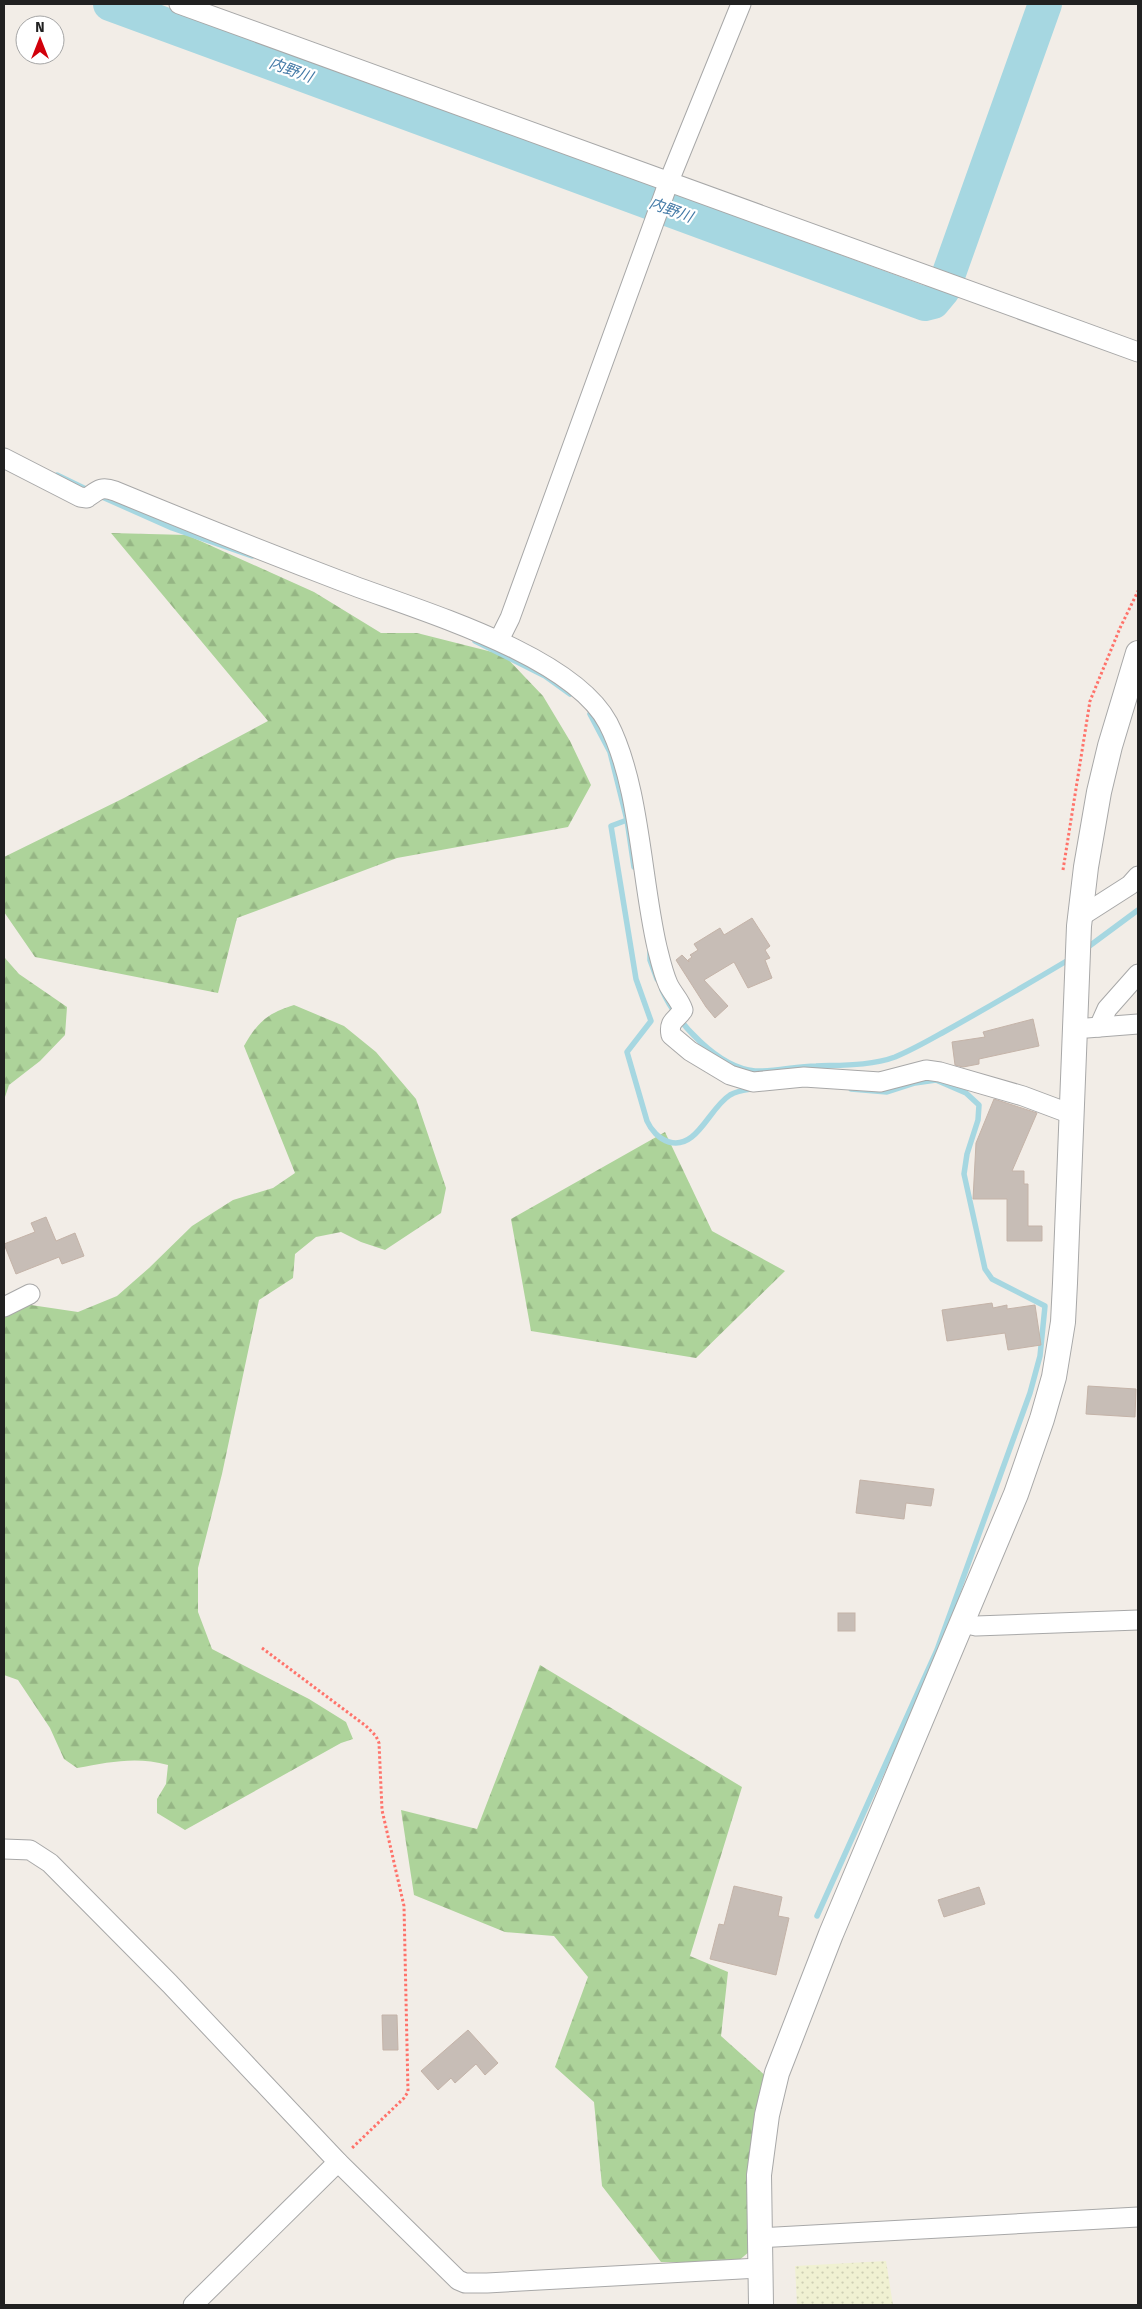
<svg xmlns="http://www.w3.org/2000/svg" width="1142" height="2309" font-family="'Fira Sans','Noto Sans JP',sans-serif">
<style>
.farmland{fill:url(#farmland-dots)}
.forest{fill:url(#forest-firs)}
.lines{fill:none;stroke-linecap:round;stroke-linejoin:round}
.stream{stroke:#a6d7e1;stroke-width:5.5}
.river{stroke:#a6d7e1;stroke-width:34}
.building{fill:#c7bdb6;stroke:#c4b3a8}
.minor-casing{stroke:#a8a8a8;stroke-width:21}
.tertiary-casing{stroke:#a8a8a8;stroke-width:26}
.path{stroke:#ff726a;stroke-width:3;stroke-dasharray:2.5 2.5;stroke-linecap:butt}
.minor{stroke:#fff;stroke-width:19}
.tertiary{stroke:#fff;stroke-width:24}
.labels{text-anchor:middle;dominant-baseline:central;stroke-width:4.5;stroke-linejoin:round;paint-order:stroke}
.water-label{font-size:15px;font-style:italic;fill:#4279a6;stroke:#fff}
</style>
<defs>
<pattern id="farmland-dots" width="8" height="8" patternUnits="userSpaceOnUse" patternTransform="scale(1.25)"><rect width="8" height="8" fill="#f0f1d2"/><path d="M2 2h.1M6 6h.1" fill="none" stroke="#ceceb4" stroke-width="1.8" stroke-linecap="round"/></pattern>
<pattern id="forest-firs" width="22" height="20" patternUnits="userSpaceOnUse" patternTransform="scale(1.25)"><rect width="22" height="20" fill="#add39a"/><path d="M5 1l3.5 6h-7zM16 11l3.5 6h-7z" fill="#95b584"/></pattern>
</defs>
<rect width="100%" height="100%" fill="#f2ede7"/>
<polygon class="farmland" points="886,2261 893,2305 797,2305 795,2266"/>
<g class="forest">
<polygon points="111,533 187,535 314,592 381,633 417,633 504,655 543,696 570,741 591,785 568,827 397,858 237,918 218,993 35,957 4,912 4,857 124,798 268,721"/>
<polygon points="4,957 19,974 67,1007 65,1035 40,1061 9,1085 4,1100"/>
<path d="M294 1005 344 1026 376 1052 416 1099 446 1188 441 1213 385 1250 361 1242 341 1232 316 1237 295 1254 293 1278 259 1300 222 1474 198 1568V1612L212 1649 309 1699 346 1722 353 1739 341 1743 185 1830 157 1813V1799L166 1784 168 1765C136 1756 110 1762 77 1768L64 1759 50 1728 18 1680 4 1675V1301L78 1312 117 1296 149 1268 192 1226 233 1200 273 1188 295 1173 244 1046C258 1022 266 1014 294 1005Z"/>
<polygon points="665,1132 712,1231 785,1271 696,1358 531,1331 511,1219"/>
<polygon points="540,1665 742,1787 690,1956 728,1972 721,2036 768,2078 756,2246 737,2262 661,2262 602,2186 594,2102 555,2067 588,1977 554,1936 505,1932 414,1895 401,1810 477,1829"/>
</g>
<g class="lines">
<g class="stream">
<polyline points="57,475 90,491"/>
<polyline points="100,496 172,528 252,556"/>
<polyline points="475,641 545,676 570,694"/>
<polyline points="590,714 610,752 627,820 634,867"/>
<path d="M627 820 611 826 636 979 651 1021 627 1052 647 1121C651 1130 659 1139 669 1142 697 1150 709 1108 730 1095 737 1091 745 1090 752 1089"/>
<polyline points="1084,950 1138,910"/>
<polyline points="650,952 650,960 657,979"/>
<path d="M662 990C676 1022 718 1068 755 1071 775 1072 796 1066 816 1066 841 1065 871 1066 895 1057 912 1050 926 1042 942 1033 985 1009 1028 984 1070 959"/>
<polyline points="817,1916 937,1650 1030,1393 1040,1356 1045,1306 992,1279 985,1269 964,1174 967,1154 978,1120 979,1105 966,1093 936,1080 915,1083 887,1092 851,1089"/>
</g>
<polyline class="river" points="110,4 925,304 933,302 943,290 1045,4"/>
</g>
<g class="building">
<polygon points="752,918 770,946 765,950 770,958 765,960 772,978 748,988 734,962 704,980 728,1006 715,1018 706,1007 676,960 682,955 689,962 688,960 692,957 690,955 698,950 694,944 720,928 724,935"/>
<polygon points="1033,1019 1039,1046 979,1059 979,1064 963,1067 955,1065 952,1042 985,1037 983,1032"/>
<polygon points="994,1099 1037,1113 1012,1171 1024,1171 1024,1184 1028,1184 1028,1226 1042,1226 1042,1241 1007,1241 1007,1199 973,1199 976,1143"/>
<polygon points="46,1217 56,1241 75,1233 84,1256 62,1264 59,1257 16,1274 4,1244 35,1232 31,1223"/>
<polygon points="992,1303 993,1308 1007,1305 1007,1309 1035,1305 1041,1345 1008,1350 1005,1333 947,1341 942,1310"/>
<polygon points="1088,1386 1136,1389 1135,1417 1086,1414"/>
<polygon points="860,1480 934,1489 931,1506 906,1503 904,1519 856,1513"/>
<rect x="838" y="1613" width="17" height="18"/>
<polygon points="734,1886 782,1897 778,1916 789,1918 776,1975 710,1959 719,1924 724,1925"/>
<polygon points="979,1887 985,1904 944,1917 938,1900"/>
<polygon points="382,2015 397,2015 398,2050 383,2050"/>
<polygon points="468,2030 498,2063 485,2075 476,2064 455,2083 451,2078 438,2090 421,2071"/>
</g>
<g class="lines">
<defs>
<g id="minor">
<polyline points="179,4 1138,352"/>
<path d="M4 458 80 497 87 498C98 490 101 486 115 491 190 522 265 552 341 581 413 609 571 653 608 723 640 785 641 878 657 947 660 959 663 973 668 984 672 993 680 1000 683 1010 677 1020 668 1020 671 1035L690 1051 730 1075 753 1082 804 1077 880 1082 926 1070 940 1072 1023 1096 1071 1114"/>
<polyline points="499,640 510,618 669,181 741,4"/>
<polyline points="1080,917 1130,885 1138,876"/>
<polyline points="1099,1027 1107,1009 1138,974"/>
<polyline points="1087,1028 1138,1024"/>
<polyline points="4,1307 30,1294"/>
<polyline points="962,1623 976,1626 1138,1620"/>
<polyline points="4,1849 30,1850 50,1863 170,1984 338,2162 458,2280 465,2283 487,2283 759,2268"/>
<polyline points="759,2238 1138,2217"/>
<polyline points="193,2305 338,2162"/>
</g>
<polyline id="tertiary" points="761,2305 759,2175 767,2115 777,2073 831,1934 1016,1494 1042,1419 1054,1377 1063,1322 1065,1283 1079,926 1086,867 1099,792 1110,746 1138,653"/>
</defs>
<use href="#minor" class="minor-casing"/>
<use href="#tertiary" class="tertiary-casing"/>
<g class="path">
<polyline points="1063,870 1090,701 1120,628 1138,591"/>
<polyline points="262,1648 366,1726 376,1736 379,1743 382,1810 404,1906 408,2092 404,2098 351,2149"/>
</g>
<use href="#minor" class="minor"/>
<use href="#tertiary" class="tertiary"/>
</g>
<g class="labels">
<g class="water-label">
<text transform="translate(291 70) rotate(20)">内野川</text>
<text transform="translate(671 210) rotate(20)">内野川</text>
</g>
</g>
<rect width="1142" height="2309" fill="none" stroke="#212121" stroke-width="10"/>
<g transform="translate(40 40)"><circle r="24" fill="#ffffff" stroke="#a6a6a6"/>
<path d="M0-4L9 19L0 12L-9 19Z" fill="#d1000b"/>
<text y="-8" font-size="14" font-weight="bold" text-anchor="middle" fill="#212121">N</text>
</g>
</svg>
